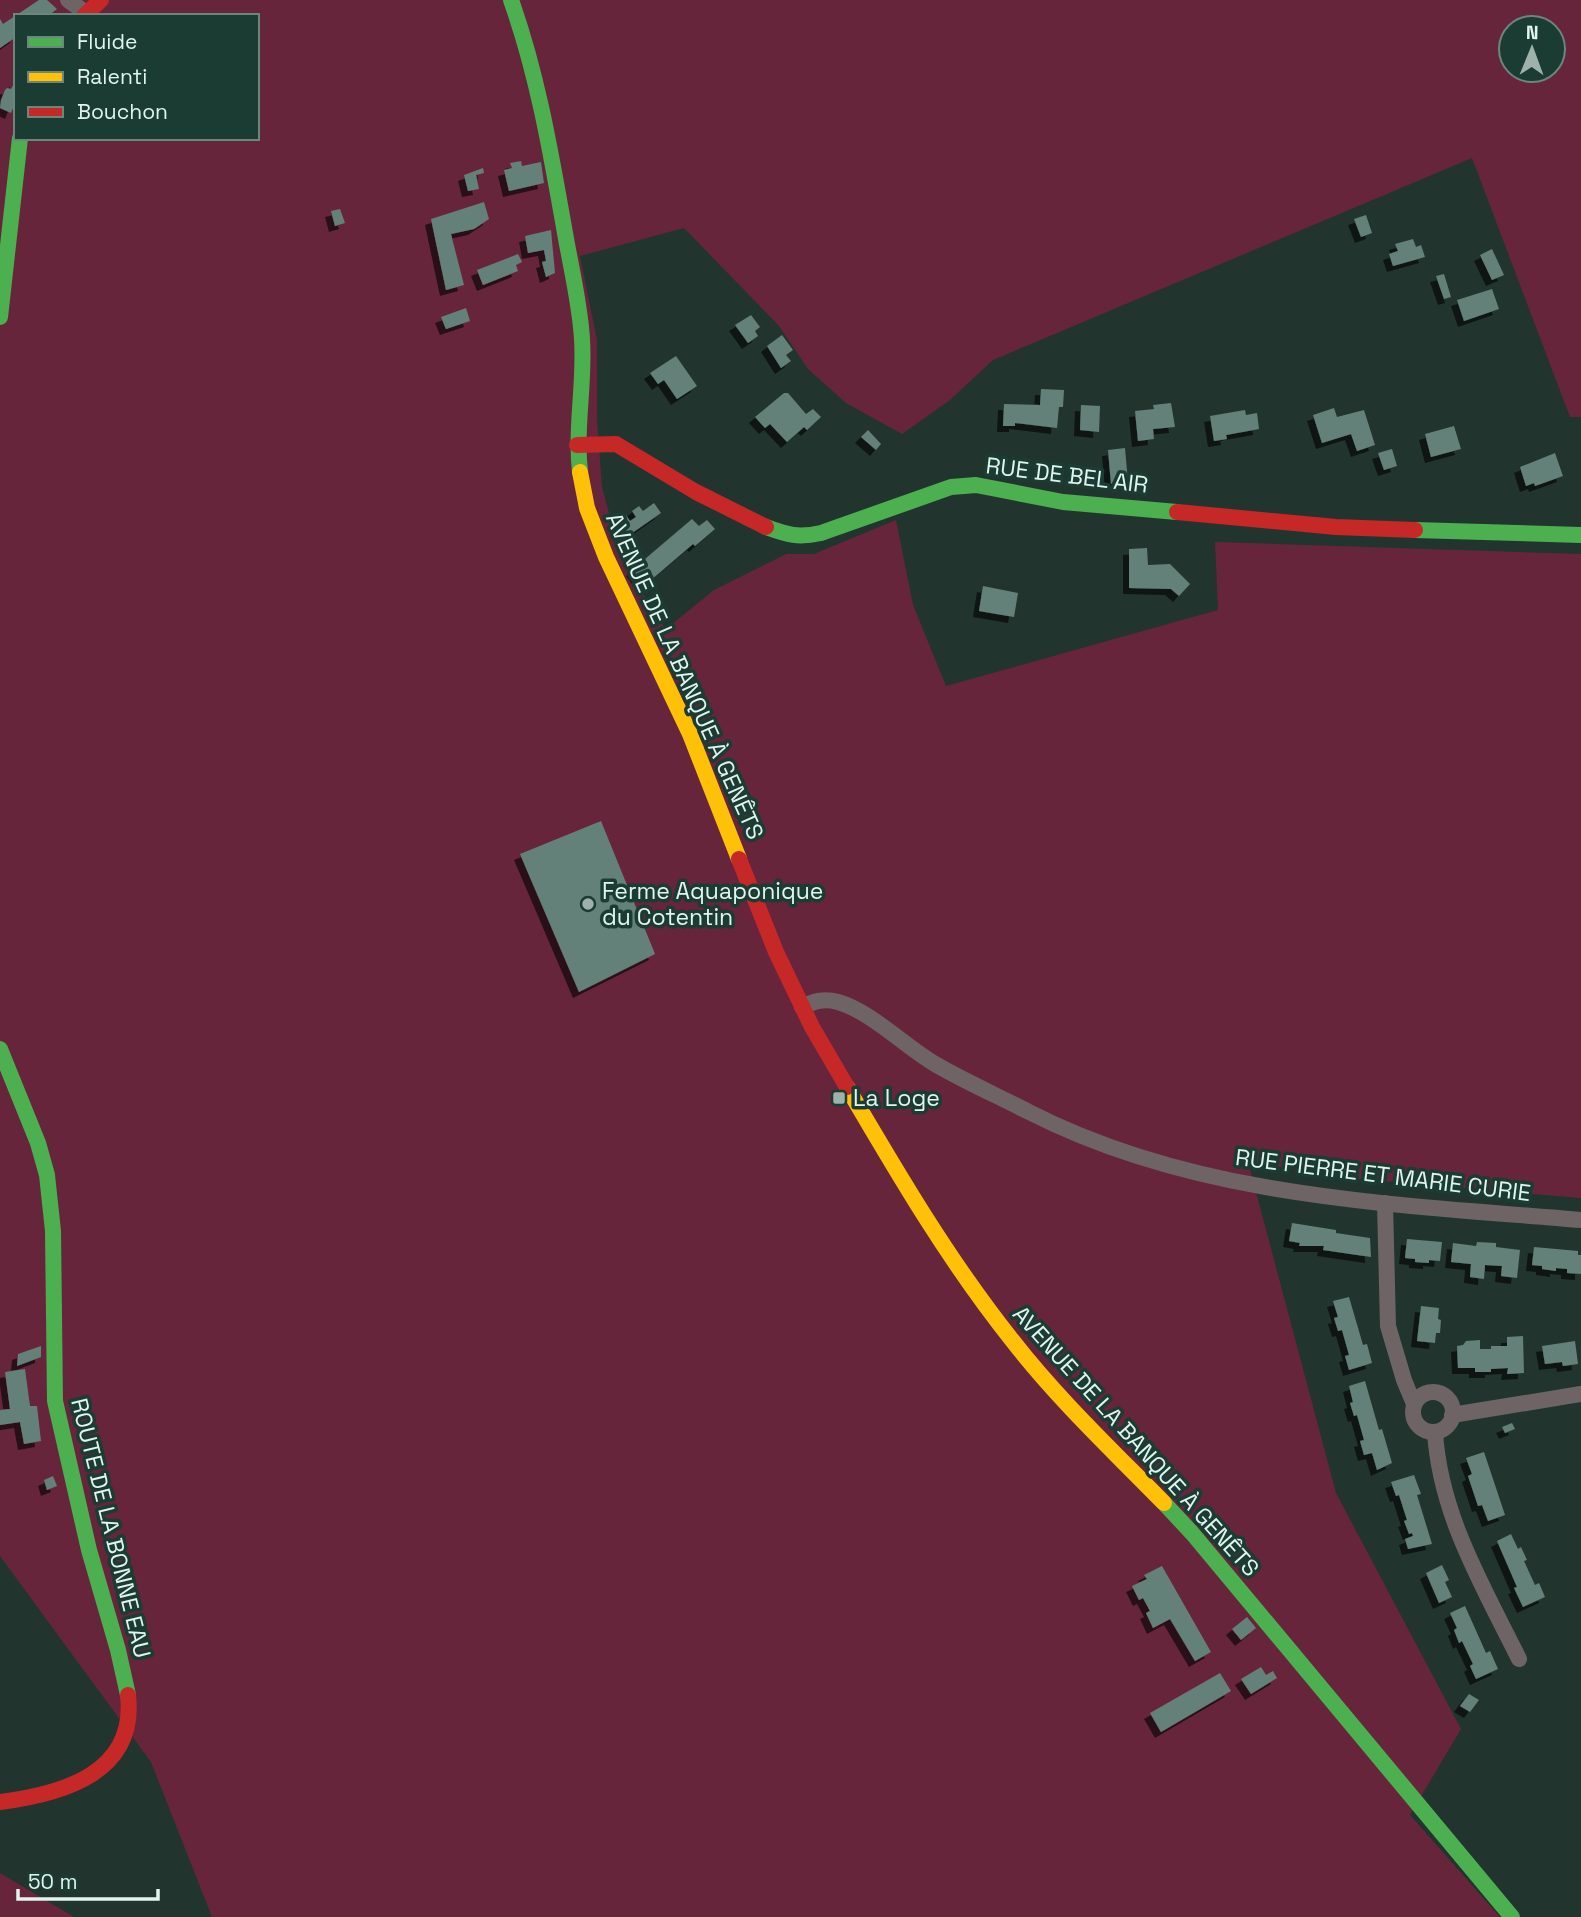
<svg xmlns="http://www.w3.org/2000/svg" width="1581" height="1917" font-family="'Space Grotesk',sans-serif">
<style>
.green{fill:#67253b;fill-rule:evenodd}
.building{fill:#638178;filter:url(#shadow)}
.lines{fill:none;stroke-linecap:round;stroke-linejoin:round}
.street{stroke:#6e6466;stroke-width:16}
.fast{stroke:#4caf50;stroke-width:16}
.slow{stroke:#ffc107;stroke-width:16}
.jam{stroke:#c62828;stroke-width:16}
.poi-dot{fill:#9eb1ab;stroke:#1a3c32;stroke-width:2.5}
.labels{text-anchor:middle;dominant-baseline:central;stroke-width:7;stroke-linejoin:round;paint-order:stroke}
.street-label{font-size:23px;fill:#e1f4ee;stroke:#1a3c32}
.poi-label{font-size:23px;fill:#e1f4ee;stroke:#1a3c32;text-anchor:start}
</style>
<defs>
<filter id="shadow"><feDropShadow dx="-6" dy="6" stdDeviation="0" flood-color="#0009"/></filter>
</defs>
<rect width="100%" height="100%" fill="#22342e"/>
<g class="green">
<path d="M0 0H1581V417H1570L1472 158 993 360 950 400 902 434 846 403 808 369 779 326 684 228 580 256 597 340V420L602 487 612 524 630 573 666 629 714 590 786 554H814L896 520 913 605 946 686 1218 610 1215 542 1581 554V1198L1347 1178 1248 1162 1336 1493 1461 1729 1410 1815 1500 1917H212L151 1762 0 1556ZM16 16H257V138H16ZM1511 28H1553V70H1511Z"/>
<polygon points="0,1873 74,1917 0,1917"/>
</g>
<g class="building">
<polygon points="39,0 47,0 57,9 48,16 16,16 16,37 0,48 0,19 3,24"/>
<polygon points="16,80 16,101 11,113 0,108 1,100 5,90 7,88 11,89"/>
<polygon points="521,161 522,166 541,162 544,183 509,191 504,170 512,168 510,163"/>
<polygon points="483,168 484,173 476,175 479,189 468,191 464,175"/>
<polygon points="484,202 489,219 474,229 451,234 464,285 446,290 431,219"/>
<polygon points="340,209 345,223 335,226 331,211"/>
<polygon points="1366,215 1372,233 1361,237 1354,219"/>
<polygon points="551,230 555,273 546,277 542,262 546,261 544,250 528,253 525,236"/>
<polygon points="1413,239 1416,247 1421,245 1425,257 1393,266 1389,254 1398,251 1395,244"/>
<polygon points="1492,249 1504,275 1492,280 1480,255"/>
<polygon points="518,254 522,262 516,265 518,271 483,285 477,270"/>
<polygon points="1444,274 1451,297 1444,299 1436,276"/>
<polygon points="1492,289 1499,309 1464,321 1457,300"/>
<polygon points="466,308 470,321 446,329 441,317"/>
<polygon points="751,315 760,327 755,331 758,336 748,343 735,325"/>
<polygon points="782,335 793,350 786,355 791,361 781,368 767,346"/>
<polygon points="676,356 697,386 677,399 664,380 658,384 650,373"/>
<polygon points="1041,389 1064,390 1063,407 1059,407 1057,428 1015,423 1015,426 1003,426 1004,404 1040,405"/>
<polygon points="784,393 788,393 806,414 813,409 821,417 807,430 804,427 787,442 770,424 765,428 755,417"/>
<polygon points="1171,403 1175,427 1153,429 1154,439 1138,441 1135,411 1154,409 1153,405"/>
<polygon points="1081,405 1100,406 1099,432 1080,430"/>
<polygon points="1334,408 1337,417 1364,410 1375,445 1357,451 1351,434 1322,443 1313,415"/>
<polygon points="1245,410 1246,415 1257,413 1259,429 1226,435 1227,439 1214,441 1210,416"/>
<polygon points="1454,426 1461,449 1431,457 1425,434"/>
<polygon points="868,430 881,444 876,450 861,437"/>
<polygon points="1125,448 1128,482 1111,484 1108,450"/>
<polygon points="1392,449 1397,466 1384,470 1378,453"/>
<polygon points="1555,453 1563,476 1535,486 1534,483 1526,486 1520,467"/>
<polygon points="654,503 661,513 625,538 615,524 626,515 630,521 636,517 632,511 639,506 643,511"/>
<polygon points="692,519 699,526 707,520 715,529 695,546 693,544 644,586 632,570"/>
<polygon points="1147,548 1148,565 1170,564 1190,584 1179,596 1171,589 1129,588 1129,549"/>
<polygon points="983,586 1018,593 1014,617 979,611"/>
<polygon points="601,821 655,954 579,992 520,854"/>
<polygon points="1292,1223 1336,1230 1336,1233 1370,1238 1371,1257 1323,1250 1324,1246 1299,1246 1300,1243 1289,1241"/>
<polygon points="1407,1239 1442,1242 1440,1261 1429,1260 1429,1263 1415,1262 1415,1259 1405,1258"/>
<polygon points="1477,1242 1496,1243 1496,1247 1520,1250 1517,1278 1501,1276 1502,1266 1485,1265 1484,1279 1470,1277 1471,1264 1451,1262 1453,1243 1476,1246"/>
<polygon points="1534,1247 1578,1251 1578,1255 1581,1255 1581,1274 1567,1273 1567,1269 1556,1268 1556,1271 1542,1269 1542,1266 1532,1265"/>
<polygon points="1349,1297 1363,1345 1367,1344 1372,1363 1349,1370 1345,1356 1349,1355 1342,1330 1338,1331 1334,1318 1338,1317 1333,1301"/>
<polygon points="1421,1306 1439,1308 1438,1319 1441,1320 1440,1333 1436,1333 1435,1343 1417,1341"/>
<polygon points="1523,1336 1524,1373 1507,1374 1508,1368 1491,1369 1491,1372 1475,1372 1475,1368 1458,1368 1457,1346 1463,1345 1466,1341 1480,1340 1480,1349 1491,1349 1491,1346 1507,1346 1507,1337"/>
<polygon points="1575,1341 1578,1364 1563,1366 1562,1362 1545,1364 1542,1346"/>
<polygon points="41,1346 41,1357 17,1366 18,1354"/>
<polygon points="25,1369 30,1406 37,1406 41,1441 24,1444 20,1422 0,1425 0,1410 10,1409 5,1372"/>
<polygon points="1365,1381 1379,1430 1382,1429 1392,1463 1377,1470 1372,1453 1364,1455 1360,1441 1364,1440 1357,1415 1354,1416 1350,1403 1353,1402 1349,1386"/>
<polygon points="1512,1423 1515,1429 1505,1433 1502,1427"/>
<polygon points="1484,1452 1505,1515 1488,1521 1482,1505 1478,1506 1468,1476 1472,1474 1466,1458"/>
<polygon points="1414,1475 1421,1494 1417,1495 1432,1544 1408,1549 1405,1539 1413,1536 1412,1533 1409,1534 1404,1521 1407,1520 1399,1495 1396,1496 1391,1482"/>
<polygon points="53,1476 57,1486 47,1490 44,1480"/>
<polygon points="1511,1534 1518,1549 1521,1547 1527,1560 1524,1561 1535,1585 1539,1583 1545,1597 1523,1607 1514,1588 1517,1587 1497,1541"/>
<polygon points="1442,1565 1449,1580 1445,1582 1452,1597 1439,1603 1426,1573"/>
<polygon points="1162,1566 1211,1652 1195,1661 1170,1619 1153,1628 1146,1613 1150,1611 1143,1598 1139,1600 1132,1586 1147,1579 1144,1575"/>
<polygon points="1465,1606 1486,1653 1490,1651 1498,1669 1476,1679 1470,1666 1473,1664 1462,1641 1459,1643 1454,1630 1457,1628 1450,1613"/>
<polygon points="1247,1617 1256,1628 1241,1640 1232,1629"/>
<polygon points="1261,1667 1266,1675 1273,1671 1277,1678 1251,1694 1241,1679"/>
<polygon points="1220,1673 1231,1691 1161,1732 1150,1713"/>
<polygon points="1469,1694 1479,1700 1470,1712 1460,1706"/>
</g>
<g class="lines">
<g class="street">
<polyline points="68,0 86,13"/>
<path d="M802 1007C814 1001 824 998 838 1002 870 1011 906 1047 935 1064 966 1082 998 1096 1029 1112 1199 1199 1395 1204 1581 1220"/>
<polyline points="1385,1203 1388,1326 1404,1380 1414,1404"/>
<circle cx="1433" cy="1412" r="20"/>
<polyline points="1452,1415 1581,1394"/>
<path d="M1435 1432C1440 1515 1483 1586 1519 1659"/>
</g>
<g class="fast">
<path d="M511 0C538 76 551 154 565 233 571 268 580 304 582 339 585 383 575 427 580 472"/>
<polyline points="0,317 20,138"/>
<path d="M766 527C788 535 798 538 821 533L951 487 976 485 1063 502 1177 512"/>
<polyline points="1415,530 1581,535"/>
<polyline points="0,1049 38,1143 47,1175 53,1231 55,1401 89,1550 118,1650 128,1695"/>
<polyline points="1164,1503 1192,1533 1512,1917"/>
</g>
<g class="slow">
<polyline points="580,472 587,508 606,557 690,734 739,859"/>
<path d="M847 1087C898 1174 949 1261 1012 1340 1057 1398 1112 1450 1164 1503"/>
</g>
<g class="jam">
<polyline points="84,16 101,0"/>
<polyline points="577,445 616,444 696,492 766,527"/>
<polyline points="1177,512 1336,527 1415,530"/>
<polyline points="739,859 776,952 812,1027 847,1087"/>
<path d="M0 1802C63 1794 137 1773 128 1695"/>
</g>
</g>
<g class="poi-dot">
<circle cx="588" cy="904" r="7"/>
<rect x="832" y="1091" width="14" height="14" rx="3.5"/>
</g>
<g class="labels">
<g class="street-label">
<text transform="translate(1067 475) rotate(7)">RUE DE BEL AIR</text>
<text transform="translate(685 676) rotate(66)">AVENUE DE LA BANQUE À GENÊTS</text>
<text transform="translate(1383 1175) rotate(7)">RUE PIERRE ET MARIE CURIE</text>
<text transform="translate(1136 1441) rotate(48)">AVENUE DE LA BANQUE À GENÊTS</text>
<text transform="translate(111 1528) rotate(76)">ROUTE DE LA BONNE EAU</text>
</g>
<g class="poi-label">
<text x="602" y="891">Ferme Aquaponique<tspan x="602" dy="26">du Cotentin</tspan></text>
<text x="853" y="1098">La Loge</text>
</g>
</g>
<rect x="14" y="14" width="245" height="126" fill="#1a3c32" stroke="#6a867d" stroke-width="2"/>
<rect x="28" y="37" width="35" height="10" fill="#4caf50" stroke="#6a867d" stroke-width="2"/>
<text x="77" y="49" font-size="21" fill="#e1f4ee">Fluide</text>
<rect x="28" y="72" width="35" height="10" fill="#ffc107" stroke="#6a867d" stroke-width="2"/>
<text x="77" y="84" font-size="21" fill="#e1f4ee">Ralenti</text>
<rect x="28" y="107" width="35" height="10" fill="#c62828" stroke="#6a867d" stroke-width="2"/>
<text x="77" y="119" font-size="21" fill="#e1f4ee">Bouchon</text>
<g transform="translate(1532 49) rotate(1)"><circle r="33" fill="#1a3c32" stroke="#6a867d" stroke-width="2"/>
<path d="M0-5L12 26L0 18L-12 26Z" fill="#9eb1ab"/>
<text y="-10" font-size="19" font-weight="bold" text-anchor="middle" fill="#e1f4ee">N</text>
</g>
<path d="M18 1889v10h140v-10" fill="none" stroke="#e1f4ee" stroke-width="3.5"/>
<text x="28" y="1889" font-size="21" fill="#e1f4ee" stroke="#1a3c32" stroke-width="5" paint-order="stroke">50 m</text>
</svg>
